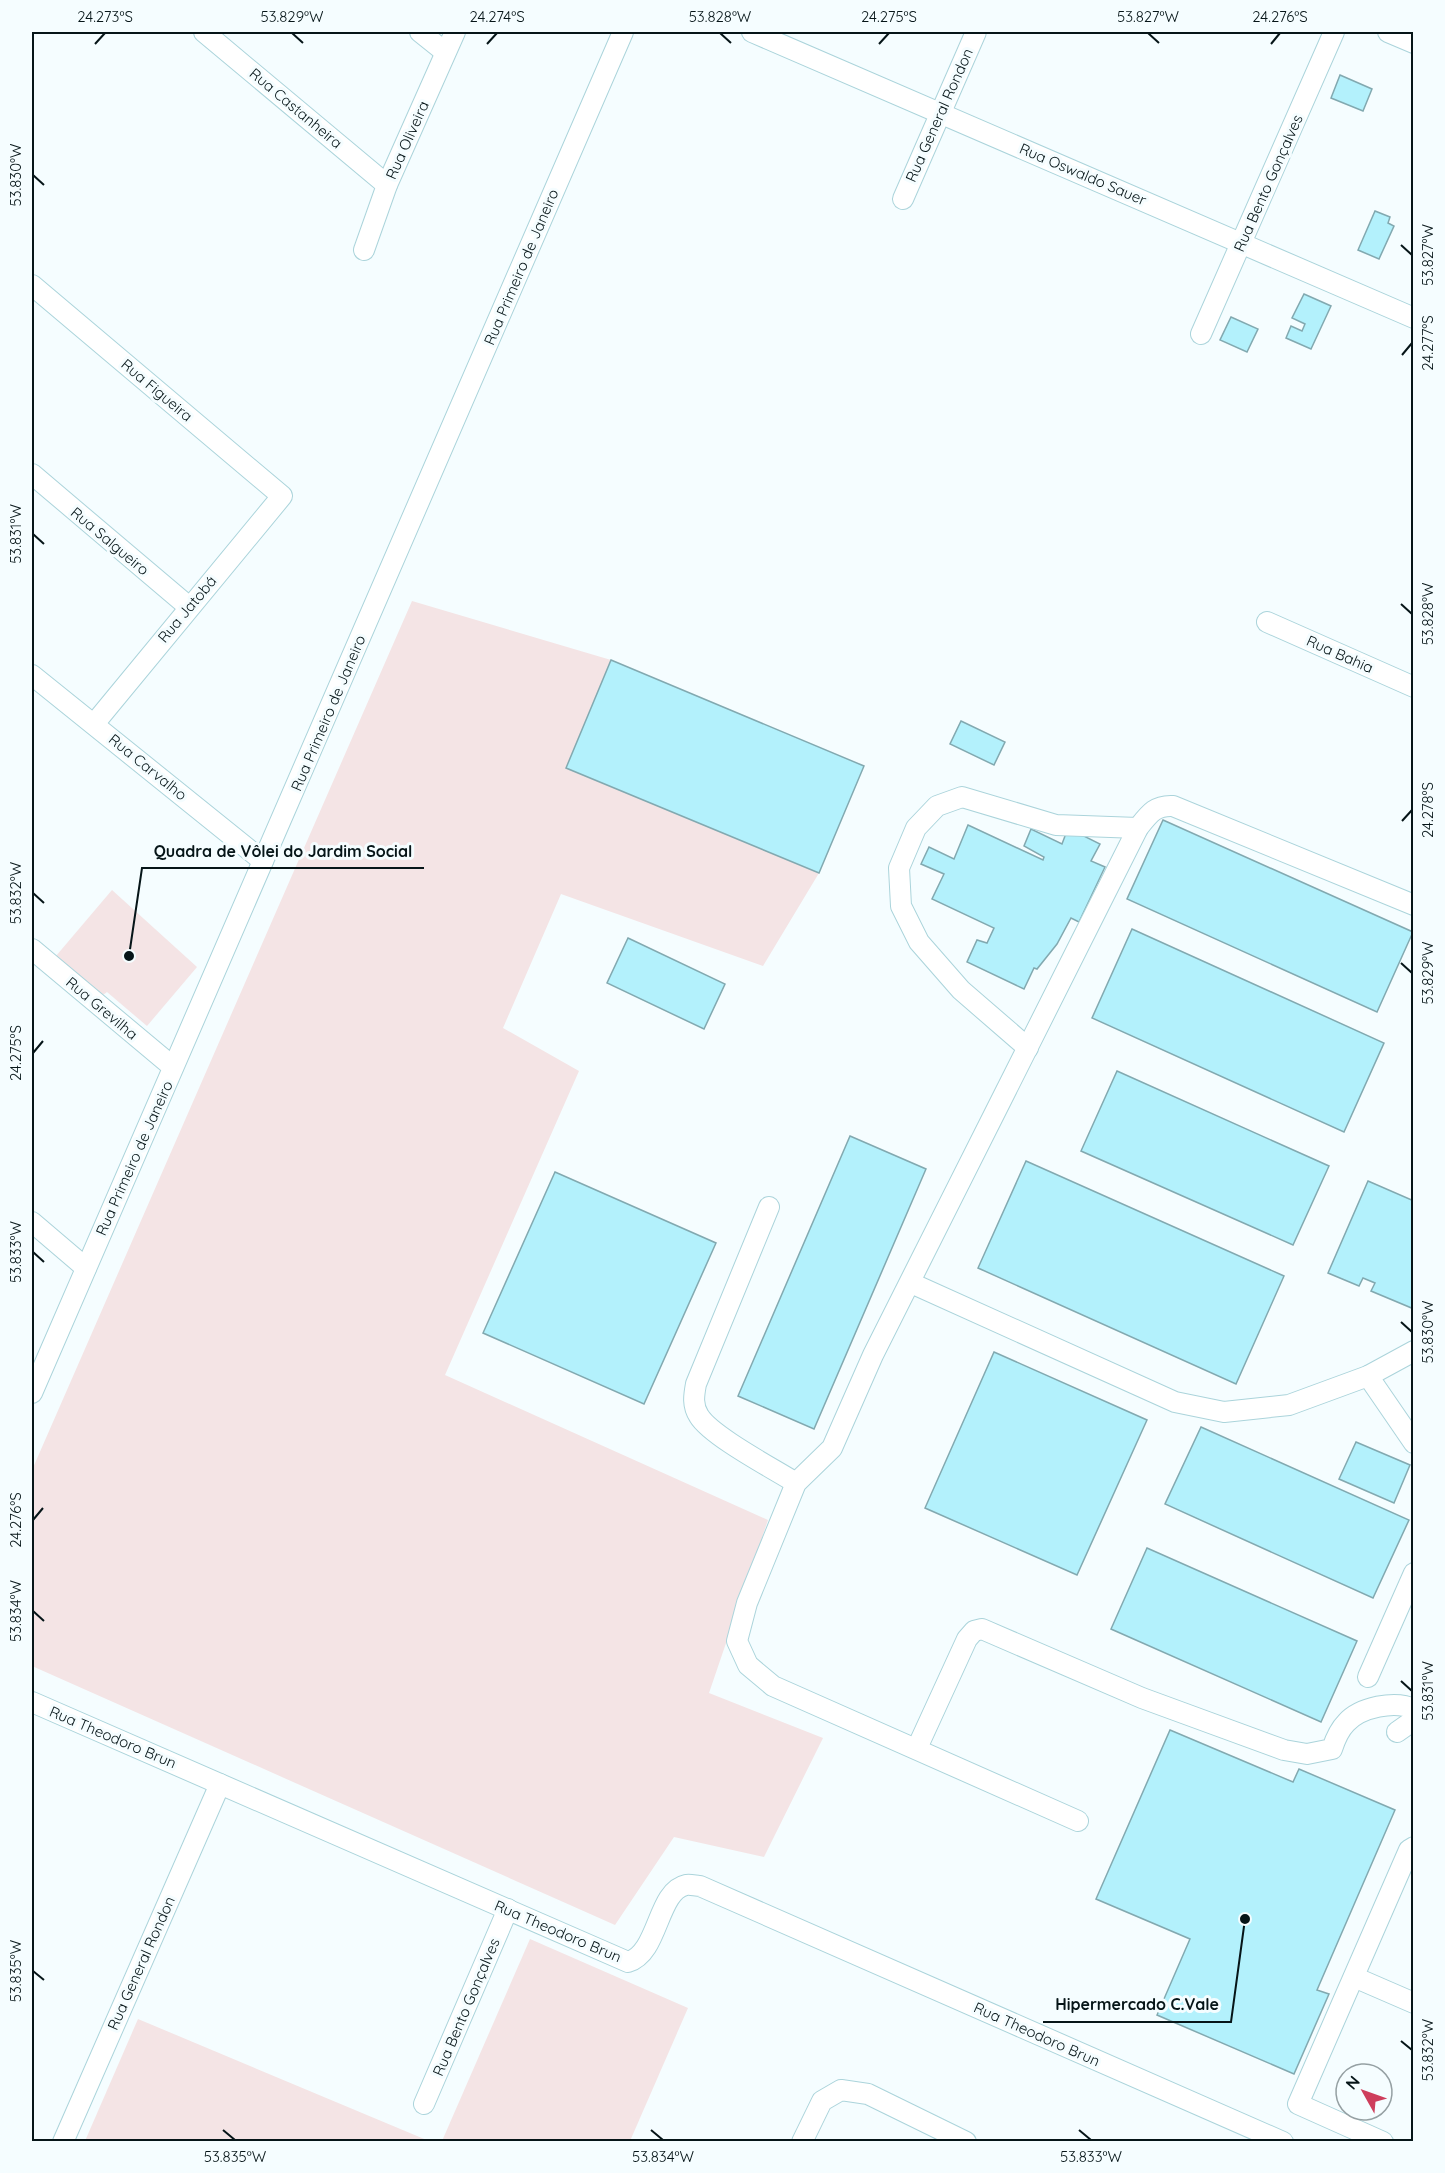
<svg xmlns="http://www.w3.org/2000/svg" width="1445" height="2173" font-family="Quicksand,sans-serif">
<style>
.green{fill:#f4e4e5}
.building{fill:#b3f1fc;stroke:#82a9b0;stroke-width:1.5}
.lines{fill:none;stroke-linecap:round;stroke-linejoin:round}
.minor-casing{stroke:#abd4db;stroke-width:22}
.minor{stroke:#fff;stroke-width:20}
.ticks{fill:none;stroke:#061518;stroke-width:2}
.labels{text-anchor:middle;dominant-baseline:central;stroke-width:6;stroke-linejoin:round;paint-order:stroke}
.street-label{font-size:15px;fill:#061518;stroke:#f5fdff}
.leader{fill:none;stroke:#061518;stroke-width:2}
.callout-dot{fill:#061518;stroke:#f5fdff;stroke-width:2}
.callout-label{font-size:16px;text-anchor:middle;font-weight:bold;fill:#061518;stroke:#f5fdff;stroke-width:6;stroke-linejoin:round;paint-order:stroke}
.neatline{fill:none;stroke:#061518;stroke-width:2}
.ticks-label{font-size:15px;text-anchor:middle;fill:#061518}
</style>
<rect width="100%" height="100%" fill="#f5fdff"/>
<g class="green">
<polygon points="412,601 611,660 566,768 819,873 763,966 561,894 503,1028 579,1071 445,1375 768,1520 709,1693 823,1738 764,1857 674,1837 615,1925 32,1666 32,1470"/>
<polygon points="112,890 197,967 147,1026 107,992 103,995 56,956"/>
<polygon points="530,1939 688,2008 630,2141 442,2141"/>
<polygon points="138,2019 429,2141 85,2141"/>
</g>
<g class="building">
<polygon points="1340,75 1372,89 1363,111 1331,98"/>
<polygon points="1375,211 1390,217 1388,223 1394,226 1379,259 1358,250"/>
<polygon points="1304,294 1331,306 1311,349 1286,338 1291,326 1302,331 1305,324 1292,318"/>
<polygon points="1231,317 1258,329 1247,352 1220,340"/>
<polygon points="611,660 864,766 819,873 566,768"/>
<polygon points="961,721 1005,742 994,765 950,744"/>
<polygon points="1163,820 1413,932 1377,1012 1127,899"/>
<polygon points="968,825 1043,860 1044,857 1024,846 1031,829 1062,844 1068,828 1100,844 1091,861 1105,867 1079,922 1071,918 1057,944 1037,969 1034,968 1024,989 967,962 977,940 987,943 994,928 932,899 944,874 921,864 929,847 954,859"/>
<polygon points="1132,929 1384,1043 1344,1132 1092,1018"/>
<polygon points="628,938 725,984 704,1029 607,983"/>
<polygon points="1117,1071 1329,1166 1293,1245 1081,1151"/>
<polygon points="850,1136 926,1169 814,1429 738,1396"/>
<polygon points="1026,1161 1284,1276 1236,1384 978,1268"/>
<polygon points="555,1172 716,1243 644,1404 483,1333"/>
<polygon points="1368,1181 1414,1201 1414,1309 1371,1291 1375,1283 1363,1278 1359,1286 1328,1273"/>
<polygon points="994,1352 1147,1420 1077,1575 925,1508"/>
<polygon points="1201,1427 1409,1520 1373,1598 1165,1504"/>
<polygon points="1356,1442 1410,1465 1394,1503 1339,1479"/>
<polygon points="1147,1548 1357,1641 1321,1722 1111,1629"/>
<polygon points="1170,1730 1293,1782 1299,1769 1395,1810 1317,1990 1329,1994 1294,2074 1157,2015 1190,1939 1096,1899"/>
</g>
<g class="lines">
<defs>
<g id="minor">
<polyline points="204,32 387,185"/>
<polyline points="420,32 445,52"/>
<polyline points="752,32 1414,318"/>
<polyline points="1388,32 1414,43"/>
<polyline points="903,199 976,32"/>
<polyline points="364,250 387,185 455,32"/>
<polyline points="32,285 282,496 94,724"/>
<polyline points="1201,334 1334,32"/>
<polyline points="32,474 189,607"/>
<polyline points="1267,622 1414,687"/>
<polyline points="32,675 263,861"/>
<polyline points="32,949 173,1067"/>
<polyline points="1028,1048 961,990 919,942 901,906 899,868 916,828 937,806 962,797 1056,825 1138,828"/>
<path d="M769 1207 696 1384C694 1395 692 1405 699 1416 711 1436 774 1469 796 1483"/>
<polyline points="32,1222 86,1268"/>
<polyline points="911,1283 1175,1402 1224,1412 1289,1405 1368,1376 1414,1351"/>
<polyline points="1368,1376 1414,1443"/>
<polyline points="32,1393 623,32"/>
<polyline points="1368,1677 1414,1573"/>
<path d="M32 1702 628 1962C659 1953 657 1891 686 1885 690 1884 696 1886 700 1886L1283 2142"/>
<polyline points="1397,1732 1414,1720"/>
<path d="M917 1748 967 1639 974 1631 982 1629 1142 1698 1284 1750 1307 1754 1332 1749C1335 1740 1339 1730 1346 1723 1360 1707 1395 1700 1414 1709"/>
<path d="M1078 1821 773 1686 748 1665 737 1641 747 1603 796 1483 832 1448 873 1355 1138 828C1149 814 1155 805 1173 806L1414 905"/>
<polyline points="1354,1977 1414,2003"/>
<polyline points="424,2104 508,1909"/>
<polyline points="63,2142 220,1784"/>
<polyline points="802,2142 822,2101 841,2090 868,2094 966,2142"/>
<polyline points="1383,2142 1298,2104 1409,1850 1414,1847"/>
</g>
</defs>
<use href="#minor" class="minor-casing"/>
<use href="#minor" class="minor"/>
</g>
<path class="ticks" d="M292 33 303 43M720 33 731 43M1148 33 1159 43M95 44 105 33M487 44 497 33M879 44 889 33M1271 44 1280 33M33 175 44 185M1401 245 1412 255M1402 355 1412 343M33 534 44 544M1401 604 1412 614M1402 821 1412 810M33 893 44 903M1401 963 1412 973M33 1053 43 1041M33 1252 44 1262M1401 1322 1412 1332M33 1520 43 1508M33 1611 44 1621M1401 1681 1412 1691M33 1971 44 1980M1401 2041 1412 2050M223 2130 235 2140M651 2130 663 2140M1079 2130 1091 2140"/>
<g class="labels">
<g class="street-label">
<text transform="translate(296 108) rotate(40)">Rua Castanheira</text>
<text transform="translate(939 115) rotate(-66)">Rua General Rondon</text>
<text transform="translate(407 140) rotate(-66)">Rua Oliveira</text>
<text transform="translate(1083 174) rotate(23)">Rua Oswaldo Sauer</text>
<text transform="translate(1268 183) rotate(-66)">Rua Bento Gonçalves</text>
<text transform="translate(521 267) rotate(-67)">Rua Primeiro de Janeiro</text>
<text transform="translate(157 390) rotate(40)">Rua Figueira</text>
<text transform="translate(110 541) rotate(40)">Rua Salgueiro</text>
<text transform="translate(187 609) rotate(-50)">Rua Jatobá</text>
<text transform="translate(1340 654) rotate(24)">Rua Bahia</text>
<text transform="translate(328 713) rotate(-67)">Rua Primeiro de Janeiro</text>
<text transform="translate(148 767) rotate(39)">Rua Carvalho</text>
<text transform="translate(102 1008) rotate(40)">Rua Grevilha</text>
<text transform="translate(134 1158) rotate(-66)">Rua Primeiro de Janeiro</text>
<text transform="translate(113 1737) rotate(23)">Rua Theodoro Brun</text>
<text transform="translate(558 1931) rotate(23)">Rua Theodoro Brun</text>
<text transform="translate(141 1963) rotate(-66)">Rua General Rondon</text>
<text transform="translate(466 2007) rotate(-67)">Rua Bento Gonçalves</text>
<text transform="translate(1037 2034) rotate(24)">Rua Theodoro Brun</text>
</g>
</g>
<path class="leader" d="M129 956L142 868H424M1245 1919L1231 2022H1043"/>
<g class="callout-dot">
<circle cx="129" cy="956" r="6"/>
<circle cx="1245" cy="1919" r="6"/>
</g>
<g class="callout-label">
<text x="283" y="857">Quadra de Vôlei do Jardim Social</text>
<text x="1137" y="2010">Hipermercado C.Vale</text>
</g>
<rect width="1445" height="2173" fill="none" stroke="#f5fdff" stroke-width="66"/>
<g transform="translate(1364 2092) rotate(310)"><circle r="28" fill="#f5fdff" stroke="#95a0a3" stroke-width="1.5"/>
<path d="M0-4.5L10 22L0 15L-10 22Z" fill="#ce3e5c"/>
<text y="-9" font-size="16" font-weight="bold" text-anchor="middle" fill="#061518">N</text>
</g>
<rect x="33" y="33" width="1379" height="2107" class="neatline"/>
<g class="ticks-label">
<text x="105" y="22">24.273°S</text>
<text x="292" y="22">53.829°W</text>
<text x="497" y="22">24.274°S</text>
<text x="720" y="22">53.828°W</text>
<text x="889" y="22">24.275°S</text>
<text x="1148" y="22">53.827°W</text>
<text x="1280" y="22">24.276°S</text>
<text transform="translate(16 175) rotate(-90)" y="5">53.830°W</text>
<text transform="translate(1428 255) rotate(-90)" y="5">53.827°W</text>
<text transform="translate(1428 343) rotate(-90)" y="5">24.277°S</text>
<text transform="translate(16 534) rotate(-90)" y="5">53.831°W</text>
<text transform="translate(1428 614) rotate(-90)" y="5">53.828°W</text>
<text transform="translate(1428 810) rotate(-90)" y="5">24.278°S</text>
<text transform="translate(16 893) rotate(-90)" y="5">53.832°W</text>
<text transform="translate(1428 973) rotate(-90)" y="5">53.829°W</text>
<text transform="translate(16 1053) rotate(-90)" y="5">24.275°S</text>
<text transform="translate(16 1252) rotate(-90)" y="5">53.833°W</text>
<text transform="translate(1428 1332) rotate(-90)" y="5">53.830°W</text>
<text transform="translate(16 1520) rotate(-90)" y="5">24.276°S</text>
<text transform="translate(16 1611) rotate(-90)" y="5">53.834°W</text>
<text transform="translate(1428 1691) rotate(-90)" y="5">53.831°W</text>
<text transform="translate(16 1971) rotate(-90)" y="5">53.835°W</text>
<text transform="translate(1428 2050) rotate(-90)" y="5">53.832°W</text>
<text x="235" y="2162">53.835°W</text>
<text x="663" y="2162">53.834°W</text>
<text x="1091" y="2162">53.833°W</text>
</g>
</svg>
